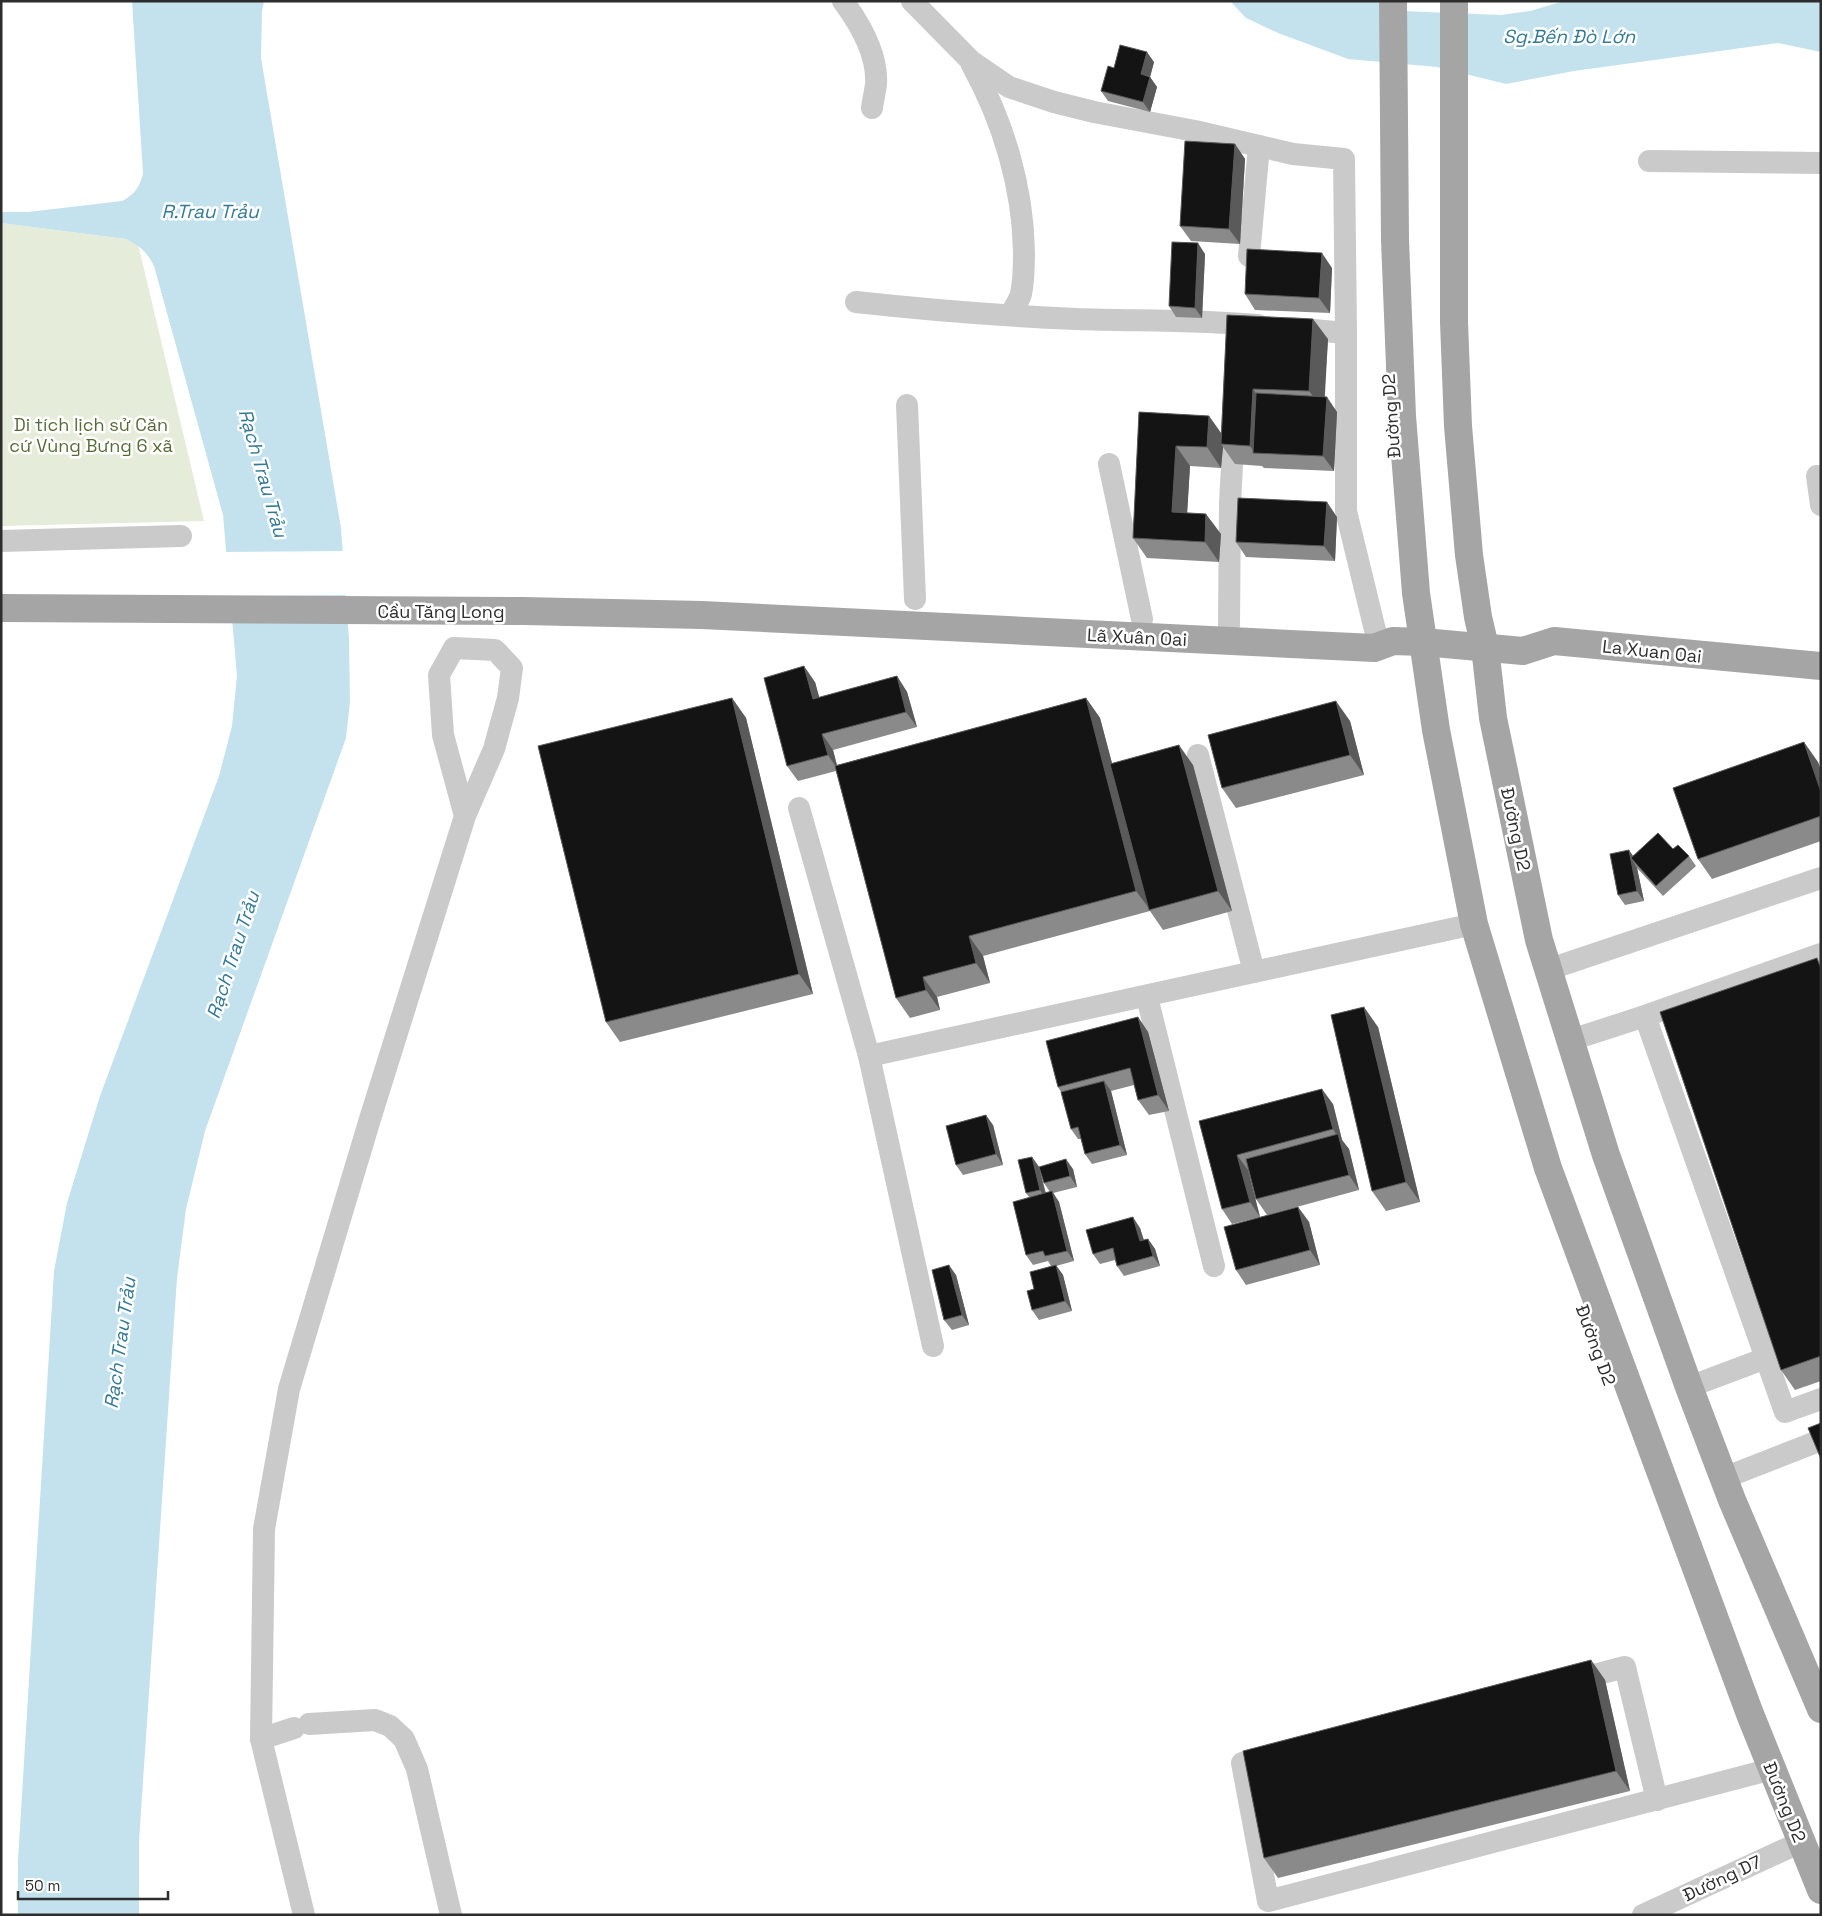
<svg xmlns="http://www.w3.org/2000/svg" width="1822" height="1916" font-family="'Space Grotesk',sans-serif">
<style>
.green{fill:#e5ecd9}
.water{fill:#c3e2ee}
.pier{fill:#fff}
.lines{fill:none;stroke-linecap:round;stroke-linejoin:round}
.minor{stroke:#cacaca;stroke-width:22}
.major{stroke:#a5a5a5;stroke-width:28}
.wall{fill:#8a8a8a}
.shaded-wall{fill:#5a5a5a}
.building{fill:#141414;stroke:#5a5a5a}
.labels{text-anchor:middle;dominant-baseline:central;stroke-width:5;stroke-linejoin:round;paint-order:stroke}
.street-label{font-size:18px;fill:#2d2d2d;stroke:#fff}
.park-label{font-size:18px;fill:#556c37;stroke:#fff}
.water-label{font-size:19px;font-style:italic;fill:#357a95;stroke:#fff}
</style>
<rect width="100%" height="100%" fill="#fff"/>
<polygon class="green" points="1,223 126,239 138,244 204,521 1,526"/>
<g class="water">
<path d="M132 1H264L262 11 261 58 341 528 349 639 350 701 346 738 205 1131 186 1209 177 1278 139 1841V1915H18V1860L54 1271 67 1203 100 1096 219 776 232 726 237 676 223 515 154 266C147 252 140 246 126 239L1 223V212H28L122 201C135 194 139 188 143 174Z"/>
<polygon points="1230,1 1378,1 1402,11 1501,15 1530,11 1564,1 1821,1 1821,52 1778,43 1574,71 1506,84 1437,67 1348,59 1278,33 1246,18"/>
</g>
<polygon class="pier" points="345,551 348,595 228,596 224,552"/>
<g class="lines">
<g class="minor">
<path d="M843 1C860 24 878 54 876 84 875 92 873 100 872 108"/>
<polyline points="912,1 971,61 1009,87 1054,102 1094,112 1195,131 1293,154 1344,159 1346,333 1346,511 1375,630"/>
<path d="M972 65C1003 121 1023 187 1024 252 1024 266 1024 280 1021 294 1019 301 1014 308 1010 315"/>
<polyline points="1649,161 1821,163"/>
<polyline points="1249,256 1259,146"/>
<path d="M856 302C929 310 1003 316 1076 319 1137 321 1198 320 1258 325"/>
<polyline points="1292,328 1346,333"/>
<polyline points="907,405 915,599"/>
<polyline points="1109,464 1142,619"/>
<polyline points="1817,476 1821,505"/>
<polyline points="1,541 181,536"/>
<polyline points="1229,625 1230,503 1234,429"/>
<polyline points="1198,755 1254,972"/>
<polyline points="799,808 869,1056 1474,924"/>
<polyline points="1547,970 1821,878"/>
<polyline points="1147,997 1214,1266"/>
<polyline points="1645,1016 1785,1412 1821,1399"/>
<polyline points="1571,1040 1645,1016 1821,954"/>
<polyline points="869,1056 933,1346"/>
<polyline points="1689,1387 1766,1358"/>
<polyline points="1724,1478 1821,1440"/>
<polyline points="1571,1681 1625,1667 1657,1800"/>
<polyline points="309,1724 375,1720 390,1726 404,1739 417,1769 451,1915"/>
<polyline points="261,1739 294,1728"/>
<polyline points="1276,1755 1242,1763 1268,1901 1772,1769"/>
<polyline points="304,1915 261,1739 264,1529 289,1389 370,1119 465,816 494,749 508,698 512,668 495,650 454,648 439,675 443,735 465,816"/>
<polyline points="1643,1915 1801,1842"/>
</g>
<g class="major">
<polyline points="1393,1 1395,240 1402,416 1416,593 1436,730 1474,924 1548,1168 1750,1714 1821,1890"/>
<polyline points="1454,1 1454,322 1458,426 1469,555 1478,617 1485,647 1493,718 1539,940 1606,1155 1689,1387 1732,1500 1821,1709"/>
<polyline points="1,608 523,611 702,615 1374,648 1393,641 1423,642 1523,651 1554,641 1821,666"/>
</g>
</g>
<g class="wall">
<polygon points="1154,62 1150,77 1157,87 1150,112 1108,101 1101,91 1114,68"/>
<polygon points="1235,144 1245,159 1240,244 1191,241 1180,226"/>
<polygon points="1205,254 1202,318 1176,317 1169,306"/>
<polygon points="1332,268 1330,313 1255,310 1245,294"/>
<polygon points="1227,315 1328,339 1324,397 1337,412 1334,471 1264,468 1262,466 1235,464 1223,447 1221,468 1190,466 1187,513 1221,534 1219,562 1147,558 1133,538 1139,412 1209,416 1221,433"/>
<polygon points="1337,517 1335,561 1246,557 1236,542"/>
<polygon points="897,676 907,692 917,727 833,750 837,765 1086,698 1100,718 1112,763 1193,765 1232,911 1163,930 1150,911 983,956 990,983 937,997 940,1010 910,1018 896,998 836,771 798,781 787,766 815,682 819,698"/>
<polygon points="732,698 746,718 813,994 620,1042 606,1022"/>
<polygon points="1350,721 1364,775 1236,808 1222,788"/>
<polygon points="1818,762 1821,771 1821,841 1712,879 1698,859"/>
<polygon points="1673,849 1689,856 1696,866 1663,896 1637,868 1644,901 1625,905 1618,895 1633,856"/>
<polygon points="1821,963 1821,1381 1795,1390 1781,1370"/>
<polygon points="1138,1017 1148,1032 1169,1111 1149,1115 1138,1100 1134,1085 1111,1091 1127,1155 1092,1164 1085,1154 1081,1139 1078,1139 1071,1129 1061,1092 1058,1087"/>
<polygon points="1378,1027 1420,1202 1386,1211 1372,1191"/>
<polygon points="1333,1104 1342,1140 1349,1149 1359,1190 1267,1215 1256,1199 1248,1170 1260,1217 1232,1224 1222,1209 1199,1121"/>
<polygon points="993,1125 1003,1165 963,1175 956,1165"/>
<polygon points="1032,1157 1039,1167 1046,1193 1050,1192 1044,1183 1073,1169 1077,1187 1053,1193 1059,1202 1074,1261 1056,1266 1063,1275 1072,1311 1039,1320 1032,1310 1034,1289 1051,1266 1048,1261 1033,1265 1026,1255 1029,1197 1026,1193"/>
<polygon points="1298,1207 1309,1222 1320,1265 1246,1285 1236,1270"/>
<polygon points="1140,1228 1144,1240 1148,1239 1155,1249 1160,1266 1124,1276 1117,1266 1115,1260 1100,1264 1093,1254"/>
<polygon points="956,1275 969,1325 952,1330 944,1320"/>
<polygon points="1591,1660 1605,1680 1630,1791 1278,1878 1264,1858"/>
</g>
<g class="shaded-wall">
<polygon points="1147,52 1154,62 1150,77 1157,87 1150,112 1143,102 1141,74"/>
<polygon points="1235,144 1245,159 1240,244 1229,229"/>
<polygon points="1198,243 1205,254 1202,318 1195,308"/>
<polygon points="1322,253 1332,268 1330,313 1319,298"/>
<polygon points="1313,319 1328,339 1324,411 1309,391"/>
<polygon points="1253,389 1267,409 1255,453 1250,446"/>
<polygon points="1327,397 1337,412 1334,471 1323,456"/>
<polygon points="1209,416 1223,436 1221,444 1223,447 1221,468 1207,447"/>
<polygon points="1176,446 1190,466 1186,532 1172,512"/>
<polygon points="1327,502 1337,517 1335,561 1324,546"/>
<polygon points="1206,514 1221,534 1219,562 1205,542"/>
<polygon points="804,666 815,682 824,714 813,699"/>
<polygon points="897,676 907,692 917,727 906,712"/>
<polygon points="732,698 746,718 813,994 799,974"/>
<polygon points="1086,698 1100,718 1151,911 1136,891"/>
<polygon points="1336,701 1350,721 1364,775 1350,755"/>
<polygon points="822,734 833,750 838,770 828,755"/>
<polygon points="1804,742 1818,762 1821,771 1821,792"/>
<polygon points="1179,745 1193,765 1232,911 1218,891"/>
<polygon points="1629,850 1636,860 1631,858 1637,868 1644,901 1637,891"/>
<polygon points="969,936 983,956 990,983 976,963"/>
<polygon points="923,977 937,997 940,1010 926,990"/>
<polygon points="1364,1007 1378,1027 1420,1202 1406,1182"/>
<polygon points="1138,1017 1148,1032 1169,1111 1158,1095"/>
<polygon points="1104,1081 1111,1091 1127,1155 1120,1145"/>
<polygon points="1322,1089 1333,1104 1342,1140 1349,1149 1359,1190 1349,1175 1339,1139 1333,1129"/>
<polygon points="986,1115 993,1125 1003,1165 996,1154"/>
<polygon points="1237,1155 1248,1170 1260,1217 1250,1202"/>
<polygon points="1032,1157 1039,1167 1047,1200 1040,1190"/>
<polygon points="1066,1159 1073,1169 1077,1187 1070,1176"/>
<polygon points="1052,1191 1059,1202 1074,1261 1067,1251"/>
<polygon points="1298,1207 1309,1222 1320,1265 1310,1250"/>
<polygon points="1133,1217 1140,1228 1147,1251 1140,1241"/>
<polygon points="1148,1239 1155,1249 1160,1266 1153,1256"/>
<polygon points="949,1265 956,1275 969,1325 962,1315"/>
<polygon points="1056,1265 1063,1275 1072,1311 1065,1301"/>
<polygon points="1591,1660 1605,1680 1630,1791 1616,1771"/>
</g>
<g class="building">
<polygon points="1120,45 1147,52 1141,74 1150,77 1143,102 1101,91 1108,66 1114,68"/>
<polygon points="1185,141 1235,144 1229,229 1180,226"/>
<polygon points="1172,242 1198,243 1195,308 1169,306"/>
<polygon points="1247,249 1322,253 1319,298 1245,294"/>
<polygon points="1227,315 1313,319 1309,391 1253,389 1250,446 1221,444"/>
<polygon points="1256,393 1327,397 1323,456 1253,453"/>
<polygon points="1139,412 1209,416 1207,447 1176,446 1172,512 1206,514 1205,542 1133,538"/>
<polygon points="1238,498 1327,502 1324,546 1236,542"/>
<polygon points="804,666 813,699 897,676 906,712 822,734 828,755 787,766 764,678"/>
<polygon points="732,698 799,974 606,1022 538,746"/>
<polygon points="1086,698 1136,891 969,936 976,963 923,977 926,990 896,998 835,766"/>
<polygon points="1336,701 1350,755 1222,788 1208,735"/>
<polygon points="1804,742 1821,792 1821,816 1698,859 1673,788"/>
<polygon points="1179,745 1218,891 1149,910 1110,764"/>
<polygon points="1658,833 1673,849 1678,845 1689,856 1656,886 1631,858"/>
<polygon points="1629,850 1637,891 1618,895 1610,854"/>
<polygon points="1817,958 1821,969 1821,1356 1781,1370 1660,1012"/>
<polygon points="1364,1007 1406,1182 1372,1191 1331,1015"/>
<polygon points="1138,1017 1158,1095 1138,1100 1130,1068 1058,1087 1046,1041"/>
<polygon points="1104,1081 1120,1145 1085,1154 1078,1127 1071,1129 1061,1092"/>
<polygon points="1322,1089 1333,1129 1237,1155 1250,1202 1222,1209 1199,1121"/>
<polygon points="986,1115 996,1154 956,1165 946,1126"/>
<polygon points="1338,1134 1349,1175 1256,1199 1246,1159"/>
<polygon points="1032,1157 1040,1190 1026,1193 1018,1160"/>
<polygon points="1066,1159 1070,1176 1044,1183 1039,1167"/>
<polygon points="1052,1191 1067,1251 1045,1256 1043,1251 1026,1255 1013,1202"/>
<polygon points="1298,1207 1310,1250 1236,1270 1224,1227"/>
<polygon points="1133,1217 1140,1241 1148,1239 1153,1256 1117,1266 1113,1248 1093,1254 1086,1230"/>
<polygon points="949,1265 962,1315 944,1320 932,1270"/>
<polygon points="1056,1265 1065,1301 1032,1310 1027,1291 1034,1289 1030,1272"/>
<polygon points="1821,1423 1821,1459 1808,1428"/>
<polygon points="1591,1660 1616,1771 1264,1858 1243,1751"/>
</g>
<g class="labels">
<g class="street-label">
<text transform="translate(1391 416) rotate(-94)">Đường D2</text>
<text x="441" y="611">Cầu Tăng Long</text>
<text transform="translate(1137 637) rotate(3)">Lã Xuân Oai</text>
<text transform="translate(1652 651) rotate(6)">La Xuan Oai</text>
<text transform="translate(1516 829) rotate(78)">Đường D2</text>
<text transform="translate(1596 1345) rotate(70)">Đường D2</text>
<text transform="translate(1785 1802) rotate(68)">Đường D2</text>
<text transform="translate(1722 1878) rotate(-25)">Đường D7</text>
</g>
<g class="park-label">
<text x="91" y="424">Di tích lịch sử Căn<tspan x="91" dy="21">cứ Vùng Bưng 6 xã</tspan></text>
</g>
<g class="water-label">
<text x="1569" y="36">Sg.Bến Đò Lớn</text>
<text x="210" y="211">R.Trau Trảu</text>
<text transform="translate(263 473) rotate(74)">Rạch Trau Trảu</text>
<text transform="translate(233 955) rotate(-72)">Rạch Trau Trảu</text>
<text transform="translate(120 1343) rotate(-82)">Rạch Trau Trảu</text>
</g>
</g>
<rect width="1822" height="1916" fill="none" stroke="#2d2d2d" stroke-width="5"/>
<path d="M18 1891v8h150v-8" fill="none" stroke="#2d2d2d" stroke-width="2.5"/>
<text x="25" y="1891" font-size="15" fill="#2d2d2d" stroke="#ffffff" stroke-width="4" paint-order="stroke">50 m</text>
</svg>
